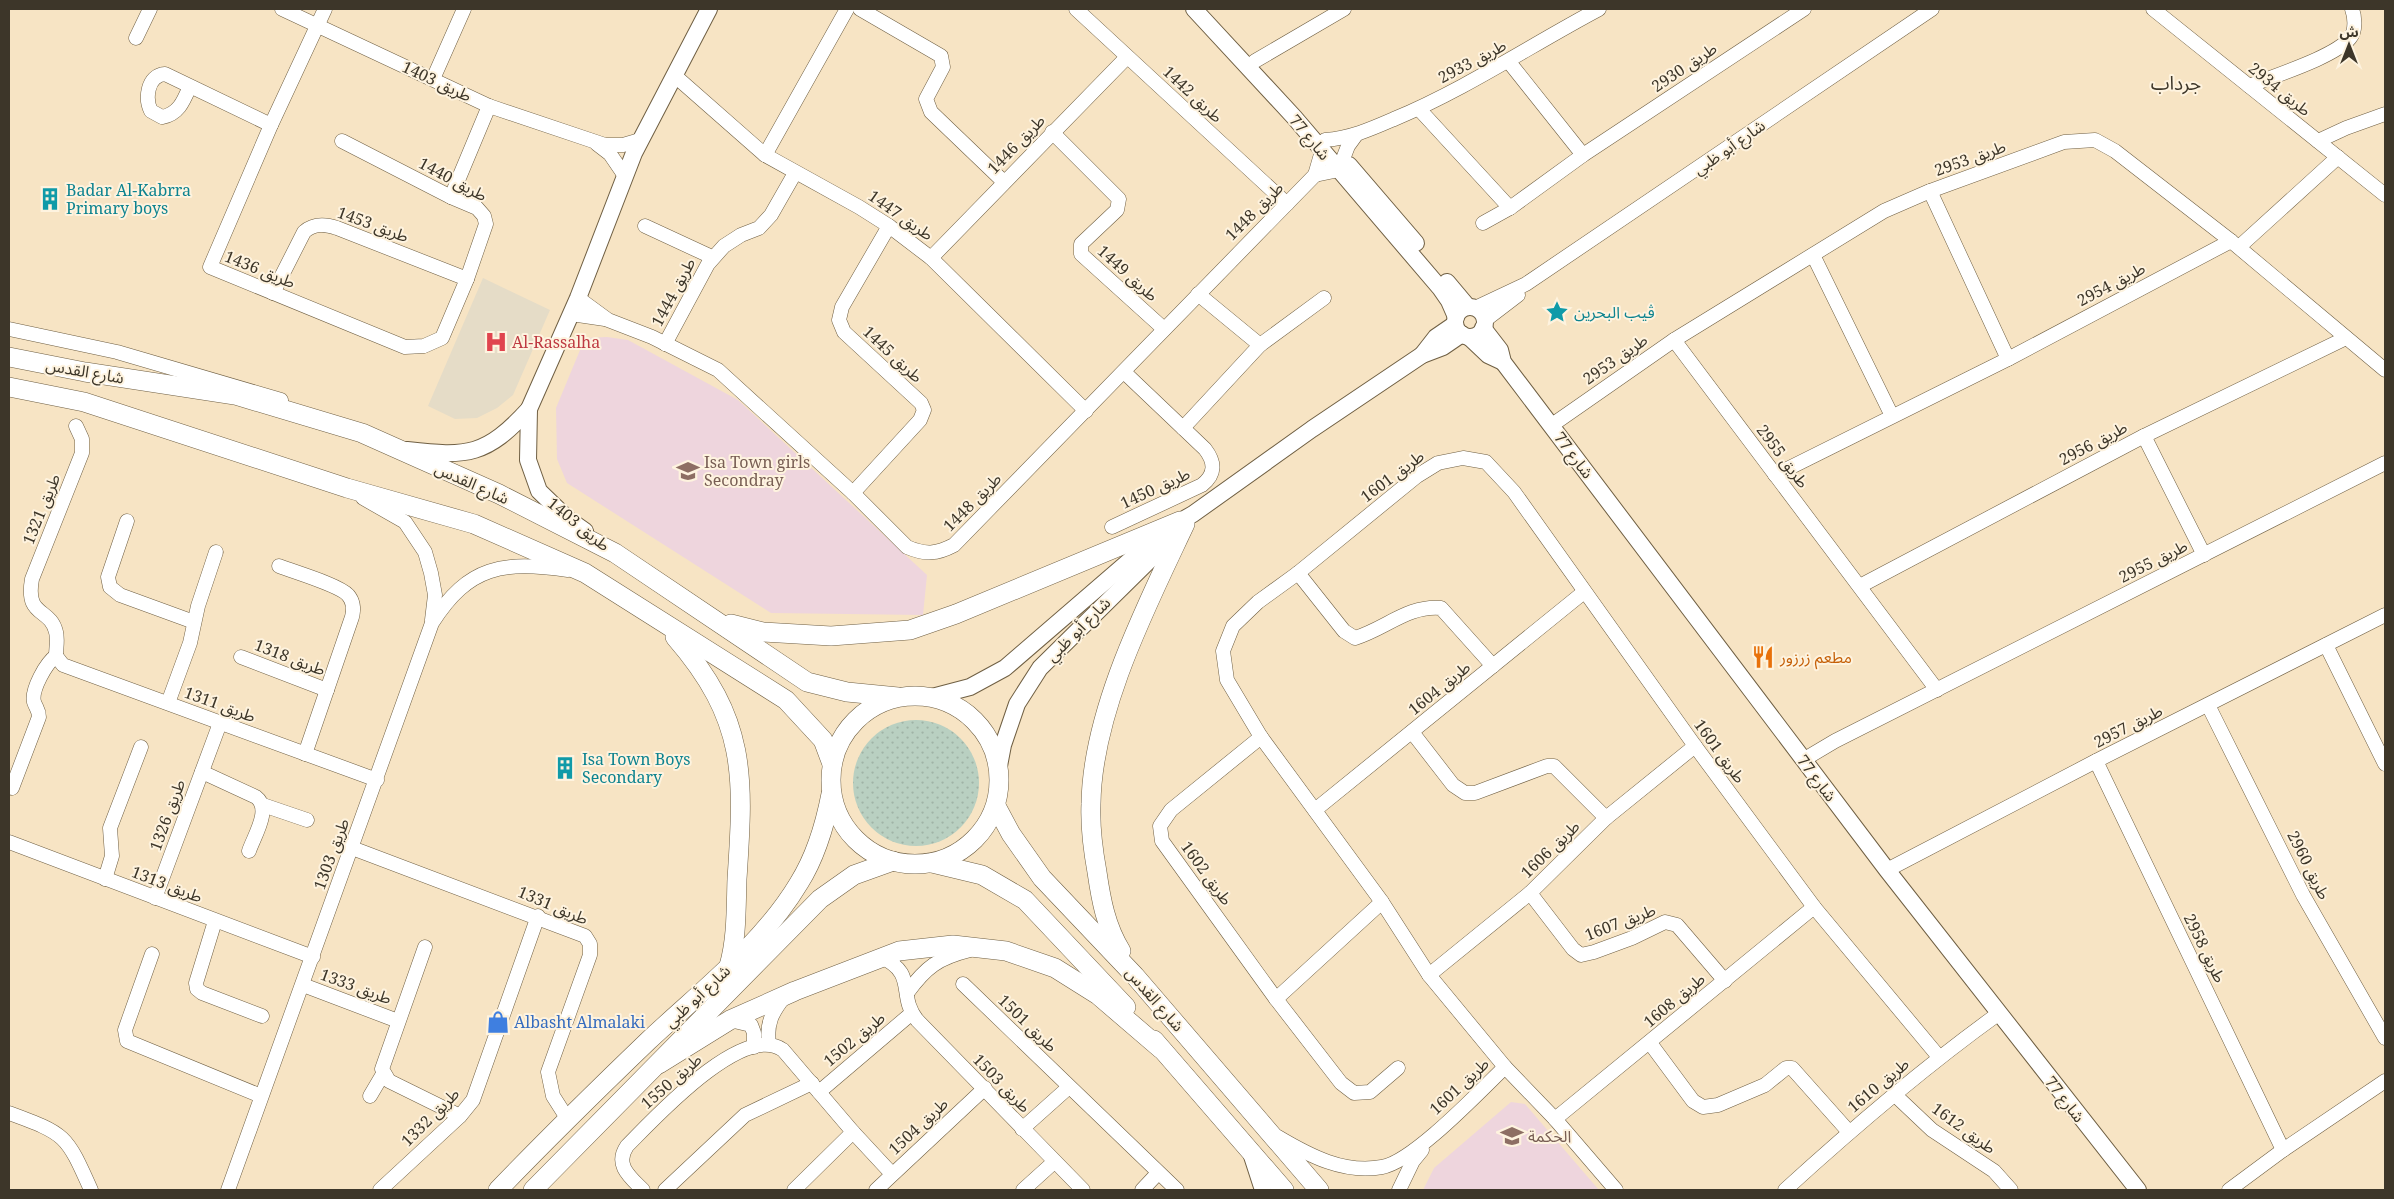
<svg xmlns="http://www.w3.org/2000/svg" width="2394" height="1199" font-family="'Noto Serif','Noto Sans Arabic',serif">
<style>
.education{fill:#eed5dd}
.medical{fill:#e5dcc7}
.grass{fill:url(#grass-dots)}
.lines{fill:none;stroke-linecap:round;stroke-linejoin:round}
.minor-casing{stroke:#6f5f43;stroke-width:15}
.tertiary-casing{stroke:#6f5f43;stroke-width:18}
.secondary-casing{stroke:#6f5f43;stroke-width:20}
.minor{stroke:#fff;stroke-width:14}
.tertiary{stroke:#fff;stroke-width:16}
.secondary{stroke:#fff;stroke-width:19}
.labels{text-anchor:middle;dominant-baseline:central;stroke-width:4;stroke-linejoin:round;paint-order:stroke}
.street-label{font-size:16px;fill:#3d3629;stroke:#fef3df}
.culture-label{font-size:16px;fill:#0d838f;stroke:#fef3df;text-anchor:start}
.health-label{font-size:16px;fill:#be3a42;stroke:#fef3df;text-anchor:start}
.education-label{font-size:16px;fill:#785e54;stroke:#fef3df;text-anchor:start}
.food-label{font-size:16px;fill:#c56008;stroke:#fef3df;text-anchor:start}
.shop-label{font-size:16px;fill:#366cbe;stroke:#fef3df;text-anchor:start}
.quarter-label{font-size:19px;fill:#3d3629;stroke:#fef3df}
</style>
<defs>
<pattern id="grass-dots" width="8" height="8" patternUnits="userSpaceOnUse" patternTransform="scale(1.25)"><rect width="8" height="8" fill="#b9d0c1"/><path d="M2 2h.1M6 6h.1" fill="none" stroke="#a0b3a6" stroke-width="1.8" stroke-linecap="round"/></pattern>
</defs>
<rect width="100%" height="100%" fill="#f7e4c4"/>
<g class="education">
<polygon points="607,337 628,340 738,400 927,575 923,615 771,613 567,483 557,459 556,408 585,338"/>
<polygon points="1511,1102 1525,1104 1599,1190 1423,1190 1434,1168"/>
</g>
<polygon class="medical" points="483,278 550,310 513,395 497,408 477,418 455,419 428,406"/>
<circle class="grass" cx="916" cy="783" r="63"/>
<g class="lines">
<defs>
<g id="minor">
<polyline points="282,9 489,106 605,145 623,145 640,140"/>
<polyline points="325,9 271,125 210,267 405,347 424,346 442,338 467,279 486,224 484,216 477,208 451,197 342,141"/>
<polyline points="860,9 941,56 943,67 926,99 931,112 1004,182"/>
<polyline points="1076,9 1287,204"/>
<polyline points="2153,9 2385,195"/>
<polyline points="136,38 150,9"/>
<polyline points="1255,61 1344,9"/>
<polyline points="1509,62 1583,155"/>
<polyline points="674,75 765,155 859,207 889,226 931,258 1086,411"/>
<polyline points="433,79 464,9"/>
<path d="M190 86C184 100 179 114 162 117L151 111C145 99 147 75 165 74L271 125"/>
<path d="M2249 86C2273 76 2335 57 2350 38 2356 31 2355 17 2352 9"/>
<polyline points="1419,109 1510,208"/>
<polyline points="1052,132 1119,199 1117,210 1081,244 1081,254 1164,329"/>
<path d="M1325 140C1351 138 1371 129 1394 119 1466 89 1531 45 1599 9"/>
<polyline points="2318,141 2346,128 2385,114"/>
<polyline points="597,144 610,154 625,176"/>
<polyline points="1322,151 1315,175 1339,170"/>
<polyline points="765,155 847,9"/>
<polyline points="1343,159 1348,146 1356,135"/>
<polyline points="1930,191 2008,359"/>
<polyline points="451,197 489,106"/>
<polyline points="1483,223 1510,208 1583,155 1804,9"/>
<polyline points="645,226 712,257"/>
<polyline points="2239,247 2338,157"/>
<polyline points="1813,255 1892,416"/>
<polyline points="931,258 1127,57"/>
<path d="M273 293 304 232C314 223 325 224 337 228L467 279"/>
<polyline points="1198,294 1260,345"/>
<path d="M578 298 608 320 652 337 718 370 853 493 907 547C925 555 937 554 954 545L1315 175"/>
<polyline points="1475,308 1526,284 1932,9"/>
<polyline points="571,314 605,319"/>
<polyline points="1484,321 1518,295"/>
<polyline points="9,329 117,352 281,400"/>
<polyline points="1674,340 1937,690"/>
<polyline points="665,344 708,264 724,246 741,235 759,228 771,215 795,173"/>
<polyline points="1552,425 1674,340 1884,211 1930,191 2064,142 2095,140 2115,151 2231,241 2385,370"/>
<polyline points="1183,428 1260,345 1324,298"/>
<polyline points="2144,436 2204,555"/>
<polyline points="1775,475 2008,359 2231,241"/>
<polyline points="853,493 920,420 924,410 921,403 844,332 839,320 842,307 889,226"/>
<polyline points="363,498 405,522 425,552 431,573 435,595 432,620"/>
<polyline points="127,521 108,577 110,587 120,595 194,622"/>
<path d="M1112 527 1202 485C1216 474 1215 462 1205 449L1124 372"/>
<path d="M279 566C294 572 339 585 348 595 354 602 354 609 352 617L305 754"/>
<path d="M1298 573 1344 631 1355 638C1385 629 1408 605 1441 608L1493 666"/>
<polyline points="1860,586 2144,436 2346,338"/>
<polyline points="2326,645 2385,764"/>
<polyline points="56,656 63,665 377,780"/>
<path d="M56 656C56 649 58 639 56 632 50 607 25 618 32 579L82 453V439L76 426"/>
<polyline points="241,657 327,690"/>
<polyline points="168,703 190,643 198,606 216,552"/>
<polyline points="2208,705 2303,895 2385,1038"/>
<polyline points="1412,732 1453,785 1465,793 1475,793 1547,766 1554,766 1606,818"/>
<polyline points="1261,737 1171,810 1160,826 1162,841 1276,999 1341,1083 1354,1093 1370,1092 1398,1068"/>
<polyline points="1803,760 1835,741 2385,463"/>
<polyline points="2096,761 2283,1150"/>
<path d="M202 772 256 797C272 809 254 836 249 851"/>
<path d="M12 788 39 717C39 710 36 708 34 702 31 690 46 663 56 656"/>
<polyline points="263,805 307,820"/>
<polyline points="1315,810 1584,592"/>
<polyline points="9,842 313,957"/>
<polyline points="352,848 585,936 590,944 590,955 548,1072 553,1096 567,1118"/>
<polyline points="1887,870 2096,761 2385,615"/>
<polyline points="105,879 112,856 110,828 141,747"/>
<polyline points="1530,893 1573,949 1581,955 1594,952 1632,938 1665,922 1677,925 1725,981"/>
<polyline points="155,898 220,723"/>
<polyline points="215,921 196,983 197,989 202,993 262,1016"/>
<polyline points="425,947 382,1069 389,1081 460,1116"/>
<polyline points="152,954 125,1030 127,1041 261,1096"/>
<path d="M881 957C918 974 897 995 917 1020L1083 1190"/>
<polyline points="1429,975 1530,893 1606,818 1695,746"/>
<polyline points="963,984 1177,1190"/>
<polyline points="303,985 398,1021"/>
<path d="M907 993C926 967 938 958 970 950"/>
<polyline points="1276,999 1382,902"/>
<polyline points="730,1020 751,1025 754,1033 754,1047"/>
<polyline points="1650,1043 1693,1101 1703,1107 1718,1105 1765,1085 1786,1068 1792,1068 1849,1132"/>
<path d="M769 1044C766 1024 772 1012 785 996"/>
<polyline points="819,1092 912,1013"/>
<polyline points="1895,1095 1932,1130 1994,1171 2011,1190"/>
<polyline points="370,1096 383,1074"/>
<path d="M9 1113C66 1134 66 1134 91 1190"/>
<polyline points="1555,1119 1814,907"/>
<polyline points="1022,1129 1069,1087"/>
<polyline points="853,1132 892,1174"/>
<path d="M1278 1137C1310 1156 1344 1174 1382 1167 1413 1162 1480 1091 1505 1067"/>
<path d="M228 1190 432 623C469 565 503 561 568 570"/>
<polyline points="380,1190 460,1116 473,1100 538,916"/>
<path d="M643 1190C630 1177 614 1165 627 1146 653 1120 743 1021 783 1050L853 1132 794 1190"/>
<polyline points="665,1190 745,1115 812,1083"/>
<polyline points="876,1190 985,1088"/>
<polyline points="1023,1190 1054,1162"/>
<polyline points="1142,1190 1158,1173"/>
<polyline points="1399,1190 1413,1161 1422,1150"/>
<polyline points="1616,1190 1555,1119 1505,1067 1429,975 1382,902 1261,737 1227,680 1223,651 1233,626 1258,602 1298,573 1417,476 1438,463 1463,458 1486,462 1514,492 1695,746 1814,907 1939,1057"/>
<path d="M1785 1190C1853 1128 1923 1068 1998 1014"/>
<polyline points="2229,1190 2283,1150 2385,1081"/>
</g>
<g id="tertiary">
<polyline points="1194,9 1294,117 1440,288 1449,301 1456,317"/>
<polyline points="1349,165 1416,243"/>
<polyline points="1447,282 1468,307"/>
<circle cx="1470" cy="322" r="15"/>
<polyline points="1483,328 1500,350 1503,362 1887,870 2138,1190"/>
<polyline points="1469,337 1488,355 1503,362"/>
<polyline points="1422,355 1436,337 1455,324"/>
<path d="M407 450C468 457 486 456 529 409"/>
<polyline points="585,531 568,519 539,491 528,460 529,409 578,298 634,153 709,9"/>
<polyline points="932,697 970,687 1005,668 1165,530 1193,514 1312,429 1422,355 1443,347 1462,334"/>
<polyline points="999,766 1003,745 1017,704 1040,668 1175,535"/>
<polyline points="1251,1153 1263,1190"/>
</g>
<g id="secondary">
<polyline points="9,357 85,372 235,395 362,433 499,494 615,553 807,682 847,692 898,697"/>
<polyline points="9,387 84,402 347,488 474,524 585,573 786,700 823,740 832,764"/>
<polyline points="731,624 763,632 831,636 910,630 956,614 1180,521"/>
<path d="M675 637C747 720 744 775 737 879 736 907 737 938 729 966"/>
<circle cx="915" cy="780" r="84"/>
<polyline points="996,806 1011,834 1042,878 1135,976 1319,1190"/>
<polyline points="932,863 982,875 1025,900 1126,1007"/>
<path d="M1121 951C1106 927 1101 900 1097 872 1093 850 1090 826 1091 804 1092 712 1146 607 1185 524"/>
<polyline points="1154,1040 1284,1190"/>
<polyline points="659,1064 730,1020 795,991 899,951 953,945 1006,951 1055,968 1098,995 1161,1049"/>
<path d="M498 1190C547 1139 597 1090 648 1041 700 992 762 945 799 883 816 856 825 825 831 794"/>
<polyline points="533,1190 820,899 854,875 893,861"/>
</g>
</defs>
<use href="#minor" class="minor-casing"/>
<use href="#tertiary" class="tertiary-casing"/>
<use href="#secondary" class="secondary-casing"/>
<use href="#minor" class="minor"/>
<use href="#tertiary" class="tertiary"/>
<use href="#secondary" class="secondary"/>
</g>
<defs>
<symbol id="building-bare" viewBox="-9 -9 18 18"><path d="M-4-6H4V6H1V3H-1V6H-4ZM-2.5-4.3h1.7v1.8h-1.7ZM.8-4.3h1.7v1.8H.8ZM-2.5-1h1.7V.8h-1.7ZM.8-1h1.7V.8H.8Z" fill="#0f9aa8" stroke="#fef3df" stroke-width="2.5" paint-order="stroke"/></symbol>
<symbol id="sight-bare" viewBox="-9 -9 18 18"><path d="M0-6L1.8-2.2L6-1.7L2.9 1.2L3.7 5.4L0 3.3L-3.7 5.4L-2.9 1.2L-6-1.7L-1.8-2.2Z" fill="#0f9aa8" stroke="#fef3df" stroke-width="2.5" paint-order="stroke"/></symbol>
<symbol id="hospital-bare" viewBox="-9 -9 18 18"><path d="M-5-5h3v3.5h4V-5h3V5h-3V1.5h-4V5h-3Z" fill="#e0444e" stroke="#fef3df" stroke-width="2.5" paint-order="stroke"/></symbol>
<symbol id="school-bare" viewBox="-9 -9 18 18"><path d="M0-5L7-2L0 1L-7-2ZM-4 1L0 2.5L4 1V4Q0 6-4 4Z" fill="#8d6e63" stroke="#fef3df" stroke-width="2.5" paint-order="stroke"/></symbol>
<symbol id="restaurant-bare" viewBox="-9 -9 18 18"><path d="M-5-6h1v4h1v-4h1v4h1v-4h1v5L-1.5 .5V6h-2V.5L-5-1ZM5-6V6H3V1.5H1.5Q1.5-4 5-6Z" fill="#e8710a" stroke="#fef3df" stroke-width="2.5" paint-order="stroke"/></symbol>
<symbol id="shop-bare" viewBox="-9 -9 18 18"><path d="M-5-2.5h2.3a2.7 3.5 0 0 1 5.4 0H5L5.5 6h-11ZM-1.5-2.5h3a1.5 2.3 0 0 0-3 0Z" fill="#3f7fe0" stroke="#fef3df" stroke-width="2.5" paint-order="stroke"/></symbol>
</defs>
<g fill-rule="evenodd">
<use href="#building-bare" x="34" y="183" width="32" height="32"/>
<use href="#sight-bare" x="1541" y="296" width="32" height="32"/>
<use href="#hospital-bare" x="480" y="326" width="32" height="32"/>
<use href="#school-bare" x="672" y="455" width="32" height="32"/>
<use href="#restaurant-bare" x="1747" y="641" width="32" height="32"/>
<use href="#building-bare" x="549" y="752" width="32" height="32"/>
<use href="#shop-bare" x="482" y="1006" width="32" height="32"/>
<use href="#school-bare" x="1496" y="1120" width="32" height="32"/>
</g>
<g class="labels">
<g class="street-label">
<text transform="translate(1472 61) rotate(-28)">طريق 2933</text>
<text transform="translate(1684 67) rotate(-34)">طريق 2930</text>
<text transform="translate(437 81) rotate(25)">طريق 1403</text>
<text transform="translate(2280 89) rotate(39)">طريق 2934</text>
<text transform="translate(1193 94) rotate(43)">طريق 1442</text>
<text transform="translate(1310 137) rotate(50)">شارع 77</text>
<text transform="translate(1016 144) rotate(-46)">طريق 1446</text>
<text transform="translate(1729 147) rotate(-35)">شارع أبو ظبي</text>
<text transform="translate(1970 158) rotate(-20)">طريق 2953</text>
<text transform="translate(453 179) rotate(28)">طريق 1440</text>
<text transform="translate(1254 211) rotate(-45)">طريق 1448</text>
<text transform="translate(901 215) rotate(35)">طريق 1447</text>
<text transform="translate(373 224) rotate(20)">طريق 1453</text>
<text transform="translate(260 269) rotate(22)">طريق 1436</text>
<text transform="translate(1128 273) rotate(42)">طريق 1449</text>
<text transform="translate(2111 284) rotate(-28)">طريق 2954</text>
<text transform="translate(673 292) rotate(-62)">طريق 1444</text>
<text transform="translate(893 354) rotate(43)">طريق 1445</text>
<text transform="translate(1615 359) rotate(-35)">طريق 2953</text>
<text transform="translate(85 371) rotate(10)">شارع القدس</text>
<text transform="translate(2093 443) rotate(-28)">طريق 2956</text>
<text transform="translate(1574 455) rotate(53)">شارع 77</text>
<text transform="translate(1783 456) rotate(53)">طريق 2955</text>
<text transform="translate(1392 476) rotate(-37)">طريق 1601</text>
<text transform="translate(472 483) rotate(24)">شارع القدس</text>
<text transform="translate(1155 488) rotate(-25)">طريق 1450</text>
<text transform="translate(972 502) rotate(-45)">طريق 1448</text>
<text transform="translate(41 509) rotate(-68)">طريق 1321</text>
<text transform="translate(579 524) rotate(39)">طريق 1403</text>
<text transform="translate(2153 561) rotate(-27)">طريق 2955</text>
<text transform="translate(1078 629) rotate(-45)">شارع أبو ظبي</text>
<text transform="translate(290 657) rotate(21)">طريق 1318</text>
<text transform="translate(1439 688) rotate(-39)">طريق 1604</text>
<text transform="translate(220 704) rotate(20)">طريق 1311</text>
<text transform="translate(2128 726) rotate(-27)">طريق 2957</text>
<text transform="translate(1720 751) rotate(54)">طريق 1601</text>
<text transform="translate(1817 778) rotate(53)">شارع 77</text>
<text transform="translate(167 815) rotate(-70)">طريق 1326</text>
<text transform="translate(1550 849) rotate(-44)">طريق 1606</text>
<text transform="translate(331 854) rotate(-70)">طريق 1303</text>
<text transform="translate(2309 865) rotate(63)">طريق 2960</text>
<text transform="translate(1207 873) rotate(54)">طريق 1602</text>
<text transform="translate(167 884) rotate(21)">طريق 1313</text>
<text transform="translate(553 905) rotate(23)">طريق 1331</text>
<text transform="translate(1620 922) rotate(-21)">طريق 1607</text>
<text transform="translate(2205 948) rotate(64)">طريق 2958</text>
<text transform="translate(356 986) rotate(20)">طريق 1333</text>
<text transform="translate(697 996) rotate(-43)">شارع أبو ظبي</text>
<text transform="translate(1155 999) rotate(49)">شارع القدس</text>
<text transform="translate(1674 1000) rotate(-40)">طريق 1608</text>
<text transform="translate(1028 1023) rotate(44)">طريق 1501</text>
<text transform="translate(854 1039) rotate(-40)">طريق 1502</text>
<text transform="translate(671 1081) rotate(-41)">طريق 1550</text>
<text transform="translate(1002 1083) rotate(46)">طريق 1503</text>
<text transform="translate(1878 1085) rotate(-40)">طريق 1610</text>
<text transform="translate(1459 1086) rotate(-43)">طريق 1601</text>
<text transform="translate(2065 1099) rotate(52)">شارع 77</text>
<text transform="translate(430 1117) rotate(-45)">طريق 1332</text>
<text transform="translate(918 1126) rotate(-43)">طريق 1504</text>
<text transform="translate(1964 1128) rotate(36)">طريق 1612</text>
</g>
<g class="culture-label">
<text x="66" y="190">Badar Al-Kabrra<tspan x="66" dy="18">Primary boys</tspan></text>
<text x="1574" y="312">ڤيب البحرين</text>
<text x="582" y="759">Isa Town Boys<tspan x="582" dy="18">Secondary</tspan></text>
</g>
<g class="health-label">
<text x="512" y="342">Al-Rassalha</text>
</g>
<g class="education-label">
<text x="704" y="462">Isa Town girls<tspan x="704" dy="18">Secondray</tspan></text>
<text x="1528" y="1136">الحكمة</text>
</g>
<g class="food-label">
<text x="1780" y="657">مطعم زرزور</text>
</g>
<g class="shop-label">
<text x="514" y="1022">Albasht Almalaki</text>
</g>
<g class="quarter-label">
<text x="2176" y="83">جرداب</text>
</g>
</g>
<rect width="2394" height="1199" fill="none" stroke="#3d3629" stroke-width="20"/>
<g transform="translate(2349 45)" stroke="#fef3df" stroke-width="4" paint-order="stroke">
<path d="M0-4L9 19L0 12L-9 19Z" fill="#3d3629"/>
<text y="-8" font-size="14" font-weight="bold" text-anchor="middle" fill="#3d3629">ش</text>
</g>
</svg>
